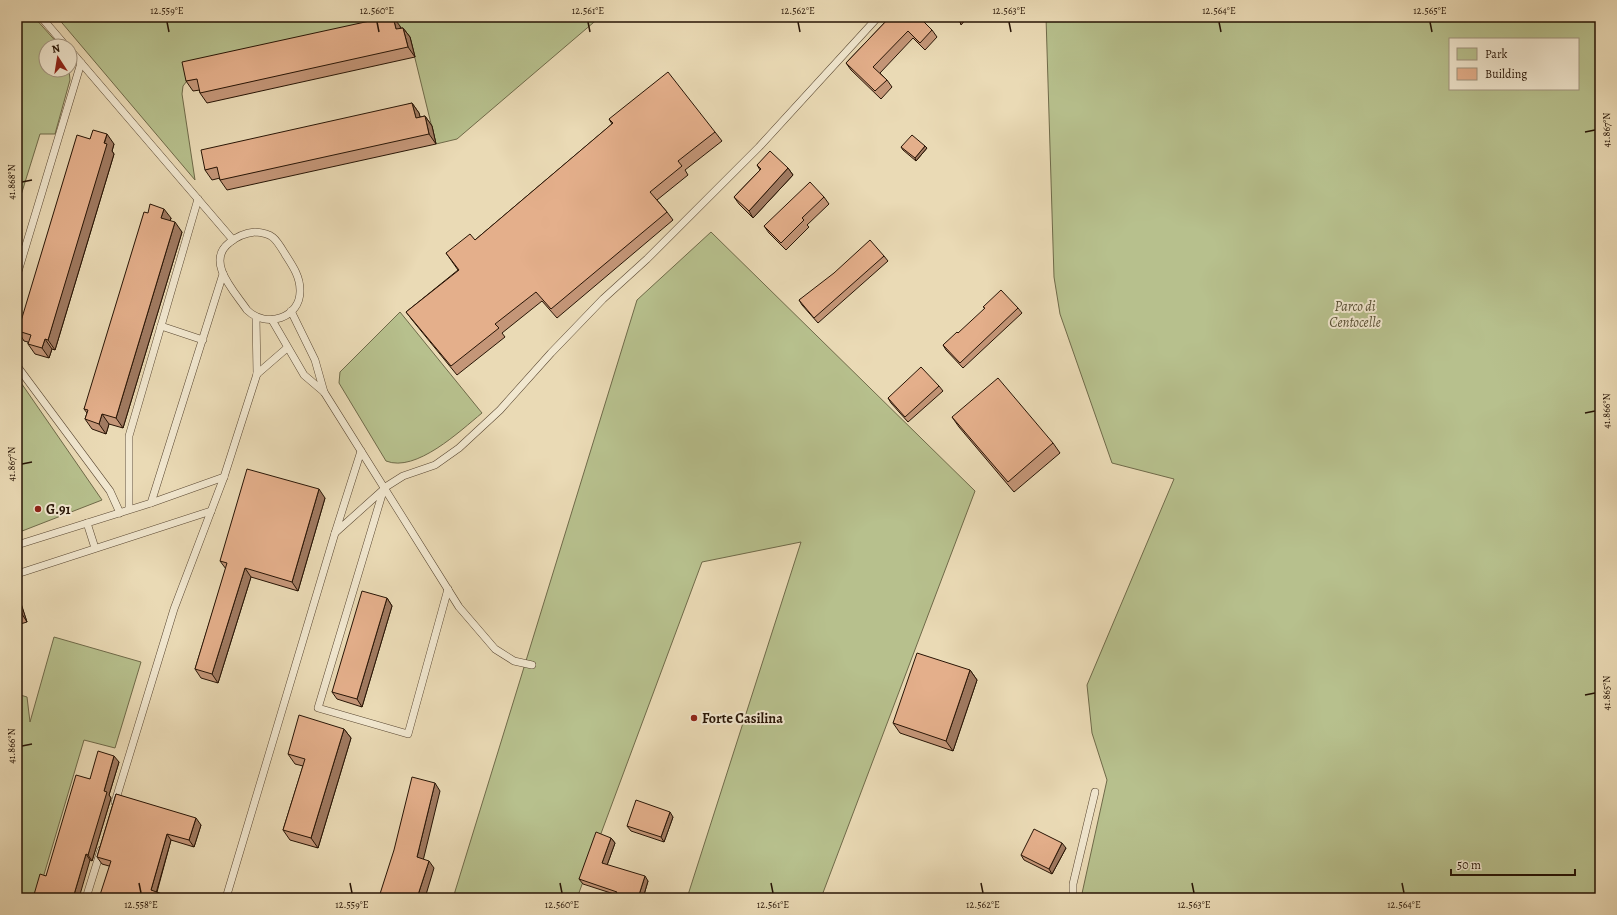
<svg xmlns="http://www.w3.org/2000/svg" width="1617" height="915" font-family="Alegreya,serif">
<style>
.green{fill:#b7c08d;stroke:#6f6a49;fill-rule:evenodd}
.lines{fill:none;stroke-linecap:round;stroke-linejoin:round}
.service-casing{stroke:#584631;stroke-width:8}
.service{stroke:#f1e7cf;stroke-width:7}
.wall{fill:#c49678;stroke:#271405}
.shaded-wall{fill:#a07a61;stroke:#271405}
.building{fill:#e4af8b;stroke:#271405}
.ticks{fill:none;stroke:#271405;stroke-width:1.5}
.poi-dot{fill:#8f2418;stroke:#f1e7cf;stroke-width:1.5}
.labels{text-anchor:middle;dominant-baseline:central;stroke-width:4;stroke-linejoin:round;paint-order:stroke}
.park-label{font-size:14px;font-style:italic;fill:#595035;stroke:#f1e7cf}
.poi-label{font-size:14px;font-weight:bold;fill:#271405;stroke:#f1e7cf;text-anchor:start}
.neatline{fill:none;stroke:#271405;stroke-width:1.5}
.ticks-label{font-size:10px;text-anchor:middle;fill:#271405}
</style>
<rect width="100%" height="100%" fill="#eadab5"/>
<filter id="stains"><feTurbulence type="fractalNoise" baseFrequency=".005" numOctaves="4"/><feColorMatrix values="0 0 0 0 .2 0 0 0 0 .09 0 0 0 0 .02 0 0 0 .5 -.17"/></filter>
<radialGradient id="worn" r=".72"><stop offset=".6" stop-color="#630" stop-opacity="0"/><stop offset="1" stop-color="#630" stop-opacity=".3"/></radialGradient>
<g class="green">
<polygon points="17,17 34,17 60,46 46,46 46,70 69,70 70,80 55,134 40,134 17,208"/>
<polygon points="57,17 600,17 457,139 436,144 410,38 190,77 183,86 182,94 195,180"/>
<path d="M1046 17H1600V898H1081L1107 780 1092 733 1087 685 1174 479 1112 463 1060 314 1054 277ZM1450 39H1578V89H1450Z"/>
<polygon points="711,232 975,491 821,898 687,898 801,542 702,562 577,898 453,898 637,300"/>
<path d="M400 312 482 413C460 431 416 473 386 461L339 383 340 372Z"/>
<polygon points="17,377 102,500 17,533"/>
<polygon points="54,637 141,662 115,748 84,740 37,898 17,898 17,694 27,697 30,722"/>
</g>
<g class="lines">
<defs>
<g id="service">
<polyline points="41,17 66,46"/>
<polyline points="70,50 233,240"/>
<path d="M255 232C273 233 276 239 285 254 292 265 300 276 300 290 301 318 266 329 247 310 235 292 205 262 229 243 237 236 245 233 255 232Z"/>
<polyline points="17,275 81,63"/>
<polyline points="291,311 315,360 324,392"/>
<polyline points="272,320 304,375 324,392 459,607 495,649 514,661 532,665"/>
<polyline points="161,326 203,340"/>
<polyline points="17,366 110,491 120,513"/>
<polyline points="257,374 287,348"/>
<polyline points="361,451 335,533 384,489"/>
<polyline points="151,503 223,274"/>
<polyline points="129,509 129,436 198,199"/>
<polyline points="87,523 95,548"/>
<polyline points="17,545 151,503 224,477"/>
<polyline points="17,574 211,511"/>
<polyline points="448,589 408,734 318,708 384,488 403,476 435,465 459,448 500,410 551,353 603,299 647,259 759,147 878,17"/>
<polyline points="115,802 174,609 224,477 257,374 256,317"/>
<polyline points="86,898 101,850"/>
<polyline points="226,898 335,533"/>
<polyline points="1073,898 1073,884 1095,792"/>
</g>
</defs>
<use href="#service" class="service-casing"/>
<use href="#service" class="service"/>
</g>
<g class="wall">
<polygon points="890,17 932,30 937,37 925,50 913,38 880,73 887,80 892,87 881,99 851,70 846,63"/>
<polygon points="400,26 400,28 403,28 410,37 415,57 207,103 200,93 200,90 193,91 186,81"/>
<polygon points="412,103 419,113 420,117 425,116 432,126 436,144 227,190 220,180 220,178 212,180 205,170"/>
<polygon points="609,119 715,132 722,141 685,170 688,175 657,200 667,212 673,220 557,318 542,301 502,333 505,337 457,375 413,321 406,312 458,270 446,253 475,240 612,124"/>
<polygon points="90,139 114,144 112,151 114,154 55,350 52,349 49,358 35,354 28,344 28,342 24,341 18,331"/>
<polygon points="925,146 927,148 916,161 903,150 901,147"/>
<polygon points="757,165 788,168 793,175 753,218 739,204 734,197 760,170"/>
<polygon points="824,197 829,204 807,225 809,227 786,250 769,233 764,226"/>
<polygon points="171,218 170,221 182,232 123,428 109,424 106,434 92,429 85,419 87,413 84,409"/>
<polygon points="884,256 888,261 818,323 802,305 799,300"/>
<polygon points="1018,308 1022,313 963,368 946,350 943,345 958,333"/>
<polygon points="939,386 943,391 908,422 891,403 888,398"/>
<polygon points="952,417 1053,443 1060,453 1014,492 959,427"/>
<polygon points="325,498 298,591 251,577 218,683 201,678 195,669 226,569 220,561"/>
<polygon points="17,593 27,622 17,625"/>
<polygon points="387,598 392,606 362,707 337,699 332,692"/>
<polygon points="970,670 977,680 953,751 900,733 893,723"/>
<polygon points="344,729 351,738 318,848 290,840 283,830 303,766 295,764 288,754"/>
<polygon points="119,762 109,795 111,798 92,861 90,860 46,876 90,779"/>
<polygon points="116,794 201,825 194,847 171,840 157,892 165,898 109,866 102,864 97,857"/>
<polygon points="673,817 664,842 631,831 627,826"/>
<polygon points="611,838 615,843 607,865 648,881 643,898 619,898 617,895 583,884 579,879"/>
<polygon points="1066,848 1052,874 1024,860 1021,855"/>
</g>
<g class="shaded-wall">
<polygon points="393,17 400,26 403,39 396,29"/>
<polygon points="964,17 968,17 961,25 960,22"/>
<polygon points="403,28 410,37 415,57 408,47"/>
<polygon points="412,103 419,113 423,128 416,118"/>
<polygon points="425,116 432,126 436,144 429,134"/>
<polygon points="107,134 114,144 112,151 114,154 55,350 48,340"/>
<polygon points="925,146 927,148 916,161 915,158"/>
<polygon points="788,168 793,175 753,218 749,211"/>
<polygon points="164,209 171,218 168,228 161,218"/>
<polygon points="175,222 182,232 123,428 116,418"/>
<polygon points="45,339 52,349 49,358 42,348"/>
<polygon points="102,414 109,424 106,434 99,424"/>
<polygon points="319,489 325,498 298,591 292,582"/>
<polygon points="245,568 251,577 218,683 212,674"/>
<polygon points="17,593 18,594 27,622 22,614 17,600"/>
<polygon points="387,598 392,606 362,707 357,699"/>
<polygon points="970,670 977,680 953,751 946,741"/>
<polygon points="344,729 351,738 318,848 311,838"/>
<polygon points="114,756 119,762 109,795 111,798 92,861 88,855 104,791"/>
<polygon points="435,783 440,791 422,865 417,857"/>
<polygon points="670,812 673,817 664,842 661,837"/>
<polygon points="196,818 201,825 194,847 189,840"/>
<polygon points="167,834 171,840 155,897 151,890"/>
<polygon points="611,838 615,843 606,868 602,863"/>
<polygon points="1062,843 1066,848 1052,874 1049,869"/>
<polygon points="86,854 90,860 79,898 73,898"/>
<polygon points="429,861 434,868 425,898 417,898"/>
<polygon points="645,876 648,881 643,898 638,898"/>
<polygon points="162,894 165,898 161,898"/>
</g>
<g class="building">
<polygon points="388,17 393,17 396,29 403,28 408,47 200,93 197,79 186,81 182,62"/>
<polygon points="890,17 919,17 932,30 920,43 908,31 873,67 887,80 875,91 846,63"/>
<polygon points="954,17 964,17 960,22"/>
<polygon points="668,72 715,132 678,161 682,166 650,192 667,212 551,309 536,292 495,324 499,328 451,366 406,312 459,270 446,253 470,234 475,240 613,123 609,119"/>
<polygon points="412,103 416,118 425,116 429,134 220,180 217,167 205,170 201,150"/>
<polygon points="93,130 107,134 104,143 107,144 48,340 45,339 42,348 28,344 31,335 18,331 77,135 90,139"/>
<polygon points="912,135 925,146 915,158 901,147"/>
<polygon points="770,151 788,168 749,211 734,197 761,169 757,165"/>
<polygon points="810,182 824,197 802,218 804,220 781,243 764,226"/>
<polygon points="150,204 164,209 161,218 175,222 116,418 102,414 99,424 85,419 88,410 84,409 144,212 148,213"/>
<polygon points="870,240 884,256 814,318 799,300 834,273"/>
<polygon points="1001,290 1018,308 960,363 943,345 957,332 958,333 985,308 983,307"/>
<polygon points="921,367 939,386 905,417 888,398"/>
<polygon points="998,378 1053,443 1008,482 952,417"/>
<polygon points="247,469 319,489 292,582 245,568 212,674 195,669 227,563 220,561"/>
<polygon points="362,591 387,598 357,699 332,692"/>
<polygon points="17,600 22,614 17,616"/>
<polygon points="917,653 970,670 946,741 893,723"/>
<polygon points="299,715 344,729 311,838 283,830 305,759 288,754"/>
<polygon points="98,751 114,756 104,791 107,792 88,855 86,854 73,898 33,898 40,874 46,876 76,775 90,779"/>
<polygon points="412,777 435,783 417,857 429,861 417,898 383,898 379,897 394,850"/>
<polygon points="116,794 196,818 189,840 167,834 151,890 162,894 161,898 99,898 111,861 97,857"/>
<polygon points="636,800 670,812 661,837 627,826"/>
<polygon points="1034,829 1062,843 1049,869 1021,855"/>
<polygon points="596,832 611,838 602,863 645,876 638,898 628,898 616,894 617,892 579,879"/>
</g>
<path class="ticks" d="M167 22 169 32M377 22 379 32M588 22 590 32M798 22 800 32M1009 22 1011 32M1219 22 1221 32M1430 22 1432 32M1585 132 1595 130M22 182 32 180M1585 413 1595 411M22 464 32 462M1585 695 1595 693M22 746 32 744M139 883 141 893M350 883 352 893M560 883 562 893M771 883 773 893M981 883 983 893M1192 883 1194 893M1402 883 1404 893"/>
<g class="poi-dot">
<circle cx="38" cy="509" r="4"/>
<circle cx="694" cy="718" r="4"/>
</g>
<g class="labels">
<g class="park-label">
<text x="1355" y="306">Parco di<tspan x="1355" dy="16">Centocelle</tspan></text>
</g>
<g class="poi-label">
<text x="46" y="509">G.91</text>
<text x="702" y="718">Forte Casilina</text>
</g>
</g>
<rect width="1617" height="915" fill="none" stroke="#eadab5" stroke-width="44"/>
<rect x="1449" y="38" width="130" height="52" fill="#f1e7cf" stroke="#a0937e"/>
<rect x="1457" y="48" width="20" height="12" fill="#b7c08d" stroke="#a0937e"/>
<text x="1485" y="58" font-size="12" fill="#271405">Park</text>
<rect x="1457" y="68" width="20" height="12" fill="#e4af8b" stroke="#a0937e"/>
<text x="1485" y="78" font-size="12" fill="#271405">Building</text>
<g transform="translate(58 58) rotate(348)"><circle r="19" fill="#f1e7cf" stroke="#a0937e"/>
<path d="M0-3L7 15L0 10L-7 15Z" fill="#8f2418"/>
<text y="-6" font-size="11" font-weight="bold" text-anchor="middle" fill="#271405">N</text>
</g>
<path d="M1451 869v6h124v-6" fill="none" stroke="#271405" stroke-width="2"/>
<text x="1457" y="869" font-size="12" fill="#271405" stroke="#f1e7cf" stroke-width="3" paint-order="stroke">50 m</text>
<rect x="22" y="22" width="1573" height="871" class="neatline"/>
<g class="ticks-label">
<text x="167" y="14">12.559°E</text>
<text x="377" y="14">12.560°E</text>
<text x="588" y="14">12.561°E</text>
<text x="798" y="14">12.562°E</text>
<text x="1009" y="14">12.563°E</text>
<text x="1219" y="14">12.564°E</text>
<text x="1430" y="14">12.565°E</text>
<text transform="translate(1606 130) rotate(-90)" y="4">41.867°N</text>
<text transform="translate(11 182) rotate(-90)" y="4">41.868°N</text>
<text transform="translate(1606 411) rotate(-90)" y="4">41.866°N</text>
<text transform="translate(11 464) rotate(-90)" y="4">41.867°N</text>
<text transform="translate(1606 693) rotate(-90)" y="4">41.865°N</text>
<text transform="translate(11 746) rotate(-90)" y="4">41.866°N</text>
<text x="141" y="908">12.558°E</text>
<text x="352" y="908">12.559°E</text>
<text x="562" y="908">12.560°E</text>
<text x="773" y="908">12.561°E</text>
<text x="983" y="908">12.562°E</text>
<text x="1194" y="908">12.563°E</text>
<text x="1404" y="908">12.564°E</text>
</g>
<rect width="100%" height="100%" filter="url(#stains)"/>
<rect width="100%" height="100%" fill="url(#worn)"/>
</svg>
